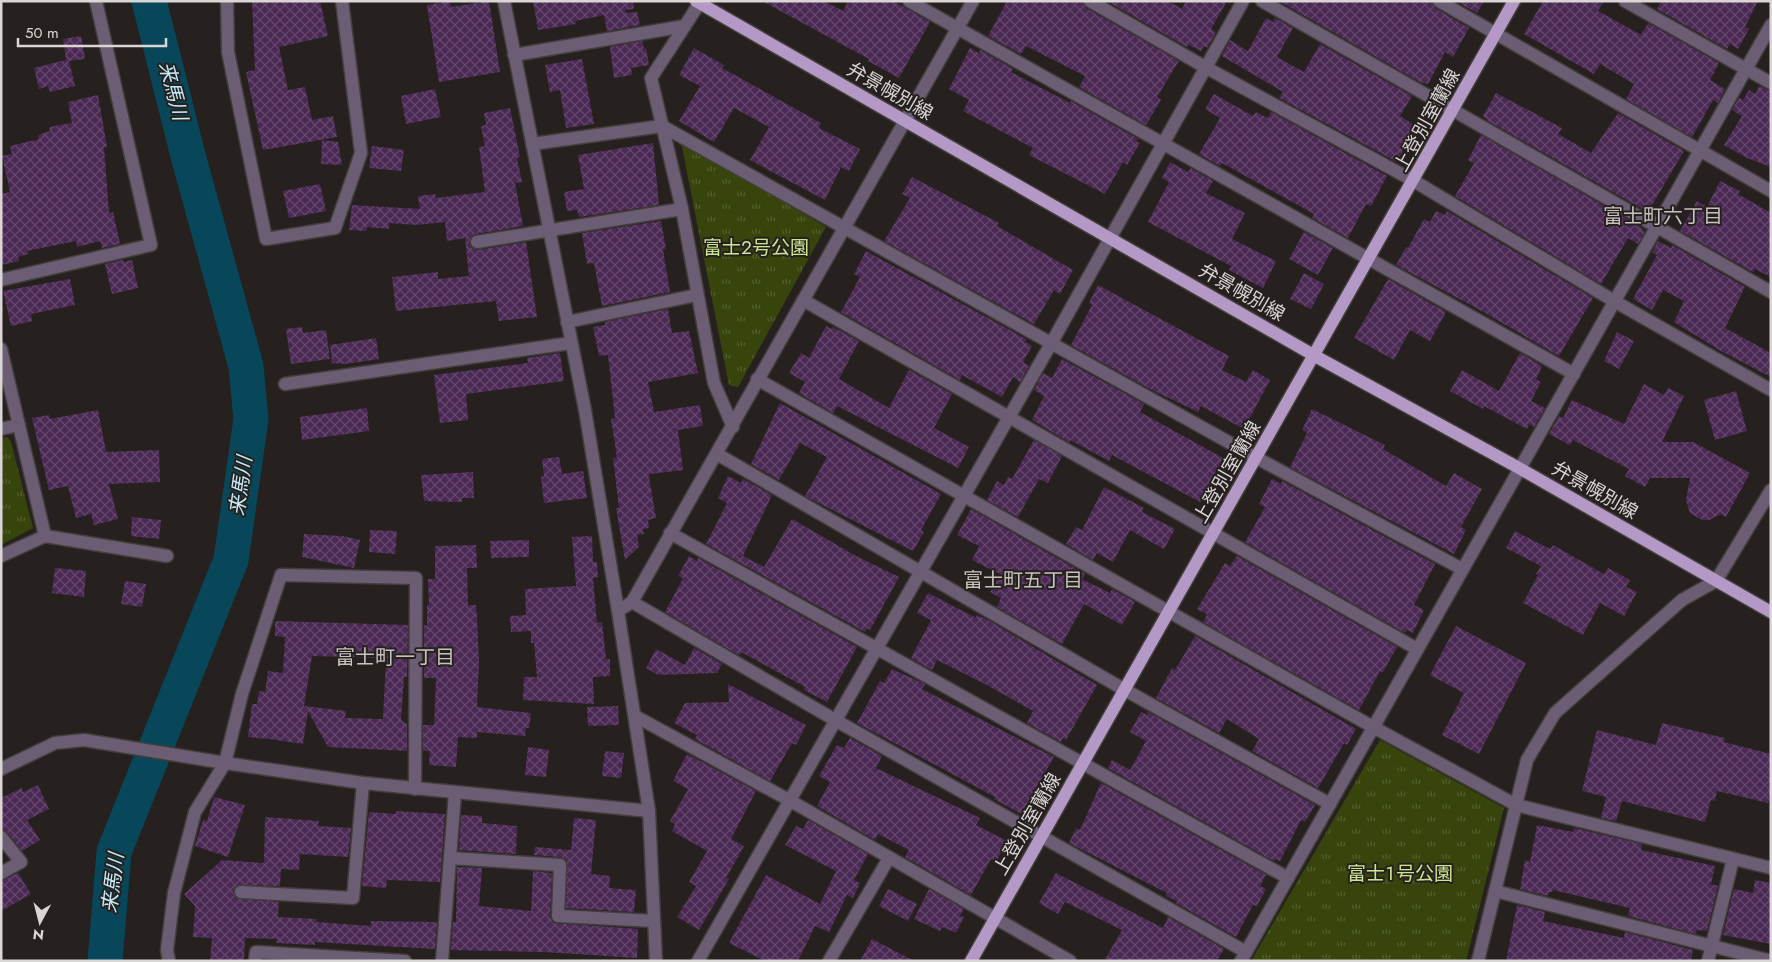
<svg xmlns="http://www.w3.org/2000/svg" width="1772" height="962" font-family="Jost,'Noto Sans JP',sans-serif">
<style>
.grass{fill:url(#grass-tufts)}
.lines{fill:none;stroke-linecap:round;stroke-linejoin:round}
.river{stroke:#074759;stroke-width:35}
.building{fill:url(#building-cross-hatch);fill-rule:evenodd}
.minor-casing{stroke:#433e3b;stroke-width:15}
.major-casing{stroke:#433e3b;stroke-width:15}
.minor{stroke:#6b5e74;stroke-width:12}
.major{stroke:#b499c6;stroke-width:12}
.labels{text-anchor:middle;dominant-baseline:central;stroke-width:4;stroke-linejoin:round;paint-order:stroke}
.street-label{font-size:19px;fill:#d9d6d5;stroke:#26211e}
.park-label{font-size:19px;fill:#cae590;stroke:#26211e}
.water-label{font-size:20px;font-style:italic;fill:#c4ebfa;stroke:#26211e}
.neighbourhood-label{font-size:20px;fill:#c7c1be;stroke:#26211e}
</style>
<defs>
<pattern id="grass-tufts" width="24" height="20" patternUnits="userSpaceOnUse" patternTransform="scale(1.25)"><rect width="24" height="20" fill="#37450d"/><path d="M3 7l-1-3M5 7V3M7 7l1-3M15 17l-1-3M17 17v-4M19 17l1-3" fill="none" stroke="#535f2f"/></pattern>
<pattern id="building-cross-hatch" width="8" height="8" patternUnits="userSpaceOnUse" patternTransform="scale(1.25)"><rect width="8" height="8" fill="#4b2954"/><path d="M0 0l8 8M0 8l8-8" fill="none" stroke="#64476c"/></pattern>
</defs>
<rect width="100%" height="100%" fill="#26211e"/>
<g class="grass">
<polygon points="681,142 826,227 738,387 729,385"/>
<polygon points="7,437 11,442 33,528 1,545 1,438"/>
<polygon points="1380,740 1504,808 1466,961 1251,961"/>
</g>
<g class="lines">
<polyline class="river" points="105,961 114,852 231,560 251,419 246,366 190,163 149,1"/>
</g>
<g class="building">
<polygon points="252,1 320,1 328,36 279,47 288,90 305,87 312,120 333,116 337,137 263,150 246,72 255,70"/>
<polygon points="450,1 451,7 489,1 500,72 439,82 427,5"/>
<polygon points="533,1 633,1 634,9 625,10 626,13 637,12 640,25 607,31 604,15 575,21 576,24 538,30"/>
<polygon points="762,1 824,1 843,11 848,1 893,1 930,22 899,78 868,61 869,59"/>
<polygon points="1007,1 1082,1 1086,8 1179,61 1157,97 1161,100 1146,125 1079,87 1085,76 1026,46 1021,54 988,36"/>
<polygon points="1107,1 1168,1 1182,9 1186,1 1227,1 1211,29 1216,32 1207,48 1204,46 1201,51 1189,45 1187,47"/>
<polygon points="1279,1 1431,1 1435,8 1469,28 1453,57 1445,52 1428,84 1420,82"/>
<polygon points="1456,1 1484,1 1477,13"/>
<polygon points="1543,1 1604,1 1598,11 1641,35 1648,23 1719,63 1710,80 1725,89 1718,103 1713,100 1692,137 1626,99 1634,84 1600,64 1594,74 1524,34"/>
<polygon points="1661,1 1758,1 1745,27 1749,29 1738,49 1730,44 1727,49 1657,9"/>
<polygon points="1266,18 1273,22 1275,18 1293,28 1277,57 1304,72 1320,44 1412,96 1400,116 1416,126 1397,162 1279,98 1283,92 1222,56 1230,40 1248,51"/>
<polygon points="81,36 85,59 69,61 75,86 50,92 48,86 39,89 34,68 66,60 63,39"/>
<polygon points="642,41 644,49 646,48 649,65 631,68 632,75 614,78 610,47"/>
<polygon points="694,48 724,65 722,68 821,123 819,128 860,149 849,171 841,167 825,200 750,160 769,127 734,108 714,142 679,121 700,86 679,75"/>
<polygon points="970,48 979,53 980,50 1013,69 1011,72 1070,103 1071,101 1138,139 1136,141 1140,143 1127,165 1123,162 1105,194 1029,155 1033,148 963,111 969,100 949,89"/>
<polygon points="582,59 594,124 566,128 560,90 550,92 545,65"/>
<polygon points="1759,86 1771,91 1771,167 1747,158 1724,145 1742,116 1732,110 1739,98 1743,100 1749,90 1755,94"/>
<polygon points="435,89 441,117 406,124 401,96"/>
<polygon points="1496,93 1562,128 1558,134 1591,153 1618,113 1684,151 1648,212 1488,121 1483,116"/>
<polygon points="1214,94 1253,116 1256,112 1268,118 1271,112 1387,176 1371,206 1366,204 1348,238 1312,218 1314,214 1222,163 1220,166 1199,154 1220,118 1205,109"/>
<polygon points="98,95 107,147 104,147 109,213 113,212 120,244 102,248 100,241 77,247 76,241 27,251 28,254 18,257 19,261 1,265 1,194 10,192 2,156 12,154 10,146 39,139 38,135 50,131 49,127 72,123 68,102"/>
<polygon points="510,108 520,157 517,158 522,182 515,183 523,226 475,234 470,239 469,243 471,247 478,250 526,242 537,317 499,321 496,301 396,311 392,277 438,272 438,279 469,276 465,238 447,241 445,222 417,225 389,223 389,229 367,227 366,231 349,230 352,205 420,209 418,196 435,194 436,198 485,192 479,147 485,146 481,126 486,125 484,113"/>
<polygon points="1481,135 1639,226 1645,232 1638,244 1628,238 1601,284 1455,196 1474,163 1468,160"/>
<polygon points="322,140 338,142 342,165 321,164"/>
<polygon points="653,143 659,205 579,217 577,210 567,211 564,192 584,189 578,155"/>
<polygon points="372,146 404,150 401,171 369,168"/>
<polygon points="1170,162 1188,172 1191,168 1213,181 1206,193 1245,213 1232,239 1276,261 1263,288 1229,270 1231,266 1148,222 1169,182 1162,178"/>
<polygon points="912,177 999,223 997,226 1073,270 1060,294 1054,290 1034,324 884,241 910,198 902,194"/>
<polygon points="1720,181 1740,191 1738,194 1771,213 1771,277 1755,269 1753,272 1680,231 1697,201 1707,207"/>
<polygon points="320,184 326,211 289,218 283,191"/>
<polygon points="1436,211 1445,215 1447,211 1593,298 1559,356 1478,309 1396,265 1406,247 1408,248 1424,219 1430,222"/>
<polygon points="661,221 666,249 663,250 670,292 602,306 594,263 587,264 582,233"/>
<polygon points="1304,232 1333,248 1318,275 1289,259"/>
<polygon points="1658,241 1671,248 1672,245 1745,287 1725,328 1771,353 1771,377 1721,351 1674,322 1684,301 1663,290 1652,310 1633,299 1657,255 1652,252"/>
<polygon points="866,251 1026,339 1025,342 1032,346 1023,362 1029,366 1020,382 1013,377 1002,397 962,375 960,380 841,312 860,277 854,274"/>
<polygon points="123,260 124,262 132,260 138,288 112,294 105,264"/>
<polygon points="1304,273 1324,284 1311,309 1290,299"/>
<polygon points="70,279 75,305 31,314 32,321 11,326 3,291"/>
<polygon points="1388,279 1446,312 1430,341 1410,330 1394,360 1354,338"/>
<polygon points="1098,285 1229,356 1222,370 1246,382 1253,370 1270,380 1244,429 1201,406 1198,412 1152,390 1071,345 1092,305 1089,303"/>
<polygon points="668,309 672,333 689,331 698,373 648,382 654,412 700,405 703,426 678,430 683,470 650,474 649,477 656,518 648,520 649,528 643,529 644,534 637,535 639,547 625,560 616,508 619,508 613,458 617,458 611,419 615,418 608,355 599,356 593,327 605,325 605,322"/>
<polygon points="826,326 832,329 833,327 859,341 839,379 889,408 909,370 952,394 934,428 969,447 958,468 837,406 833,413 799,393 805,382 789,373 801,353 809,358"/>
<polygon points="302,327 303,333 326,330 330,359 291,364 286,329"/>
<polygon points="1617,332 1634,341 1619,369 1604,361"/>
<polygon points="376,338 379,359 345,364 332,363 330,345"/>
<polygon points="560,353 564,381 466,394 468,420 440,423 434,375 528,363 527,358"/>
<polygon points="1520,353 1542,366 1536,379 1541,382 1531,401 1545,408 1534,427 1529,424 1527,429 1484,406 1483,409 1450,391 1462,370 1499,391"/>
<polygon points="1062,359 1144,404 1140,412 1223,458 1200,502 1112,455 1109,461 1070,440 1069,442 1032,420 1044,396 1034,390 1043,373 1052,378"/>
<polygon points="1644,384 1664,395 1668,388 1684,396 1662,442 1693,442 1750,473 1726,517 1721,514 1709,520 1702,520 1690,513 1686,500 1690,478 1650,478 1645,487 1625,476 1629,469 1573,440 1570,445 1549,434 1559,416 1563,418 1572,400 1624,424"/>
<polygon points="1736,391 1747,431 1715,440 1704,400"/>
<polygon points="780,403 941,494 921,530 924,532 913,551 805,496 827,457 800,443 779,480 751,464"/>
<polygon points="367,408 369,431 302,440 300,417"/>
<polygon points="1312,409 1385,445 1383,449 1446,486 1454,473 1482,489 1461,527 1466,530 1454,554 1290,467 1307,433 1302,430"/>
<polygon points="98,410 106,452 159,450 160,482 109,484 118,519 94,525 91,514 76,518 68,486 49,490 32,418 49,415 50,419"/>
<polygon points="1034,440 1062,456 1048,483 1039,479 1018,517 987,500 997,481 1004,485 1008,477 1012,479"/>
<polygon points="559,457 562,474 583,471 587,498 544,503 541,477 544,476 542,459"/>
<polygon points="473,472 474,498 462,498 462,502 424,501 421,475"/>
<polygon points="728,476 741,483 743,479 772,495 743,556 764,567 792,519 856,556 899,577 870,630 867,628 865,632 706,544 727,503 718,498"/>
<polygon points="1272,479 1281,484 1282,481 1435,564 1414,605 1424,610 1413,633 1407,630 1405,633 1245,542 1265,507 1259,504"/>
<polygon points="1104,487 1144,508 1142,512 1175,529 1164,549 1130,530 1113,562 1097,553 1093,560 1066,544 1076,527 1082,530"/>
<polygon points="971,509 1085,574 1082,579 1110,593 1112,589 1135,602 1122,625 1084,604 1062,644 997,607 1001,598 990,592 1000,574 972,560 979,546 957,535"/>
<polygon points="132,517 161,520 159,539 131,536"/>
<polygon points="370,530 397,531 395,554 369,552"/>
<polygon points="1515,531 1550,549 1553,545 1604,574 1608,568 1630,580 1626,587 1637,592 1624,616 1600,603 1583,635 1523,603 1538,575 1536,574 1541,566 1506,548"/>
<polygon points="304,534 342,536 360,540 354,568 302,557"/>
<polygon points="592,536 593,562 597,562 598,577 593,578 597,623 602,622 606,659 610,659 610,676 593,677 594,704 523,700 524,677 537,677 534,643 531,643 531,631 511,632 510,616 526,615 525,589 576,586 572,537"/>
<polygon points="529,540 529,557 491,558 490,541"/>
<polygon points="476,545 477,568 467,568 468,605 476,605 477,618 479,662 477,707 531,713 529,728 526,728 525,736 477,732 477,738 458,737 456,767 429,765 430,751 423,751 423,725 434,725 436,678 424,678 424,625 427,626 427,605 429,605 428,579 435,579 435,546"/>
<polygon points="689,556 697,561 698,558 857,647 827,702 804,690 805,687 741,652 740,655 737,654 665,612 683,578 678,576"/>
<polygon points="1237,556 1397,647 1383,672 1380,671 1359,710 1203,622 1207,614 1197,609 1225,563 1230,566"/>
<polygon points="55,568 86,571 84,597 52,593"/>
<polygon points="125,581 146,584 142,607 121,604"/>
<polygon points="928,593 976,618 977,615 988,620 1097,685 1066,740 1063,738 1061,742 1027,723 1033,711 985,684 937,660 932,670 911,658 931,620 917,613"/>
<path d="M275 621 408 625 407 677H404L401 720 407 724V751L328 747 308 711 303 744 269 739 267 737V739L248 737 252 704H257L259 691 265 692 268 671 283 673 285 637 275 636ZM312 656 386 658 383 719 345 718 346 711 304 706Z"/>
<polygon points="1456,626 1526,663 1479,754 1442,735 1464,693 1430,675"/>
<polygon points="1195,636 1356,729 1347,745 1344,743 1318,788 1252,751 1259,739 1227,719 1219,733 1156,698 1172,668 1175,670"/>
<polygon points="694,648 722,664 717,673 658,675 646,668 656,649 685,665"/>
<polygon points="892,669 925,684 922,689 1054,757 1021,814 994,799 995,797 857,723 880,681 884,683"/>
<polygon points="728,684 806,725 796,745 792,743 770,781 695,739 697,735 674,723 685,703 729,702"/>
<polygon points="618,706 619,725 588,726 587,707"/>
<polygon points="1141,712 1147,715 1148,712 1315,805 1305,822 1301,820 1280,861 1275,859 1274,861 1108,768 1112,760 1130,770 1146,741 1130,732"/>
<polygon points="1662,723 1725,738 1724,742 1771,754 1771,792 1768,803 1717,791 1715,801 1711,800 1705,822 1622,801 1616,821 1601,818 1606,797 1582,791 1597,730 1656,745"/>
<polygon points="850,738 882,756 876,768 980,818 976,825 1007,841 996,862 991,859 971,895 905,857 909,850 878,834 875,840 817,806 830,782 819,776 837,745 844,748"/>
<polygon points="528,747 549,750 546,777 525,775"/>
<polygon points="605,751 624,753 621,778 602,776"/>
<polygon points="687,754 756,791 731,839 744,846 726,878 729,879 699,930 677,917 696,886 689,882 707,851 672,831 675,824 670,821 688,789 673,781"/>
<polygon points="1101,783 1266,875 1260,886 1266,889 1257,906 1253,905 1236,937 1176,903 1177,901 1166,896 1167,893 1069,843 1076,828 1080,830"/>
<polygon points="38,785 49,809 27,820 40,840 22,851 7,832 1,829 1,798 22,788 23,792"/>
<polygon points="214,797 245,805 228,857 195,846 203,820 207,821"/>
<polygon points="396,811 445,814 440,882 387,880 386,888 362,886 369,812 396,814"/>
<polygon points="461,815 482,816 482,823 517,826 516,854 459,850"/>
<polygon points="265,817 319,821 318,826 351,828 348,857 300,854 299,870 281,869 280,886 238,885 233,891 236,898 279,902 278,917 317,919 316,922 371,926 371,921 437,922 435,949 315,942 315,945 276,943 277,939 245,938 244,961 210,961 212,938 193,937 195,906 184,894 222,860 264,863"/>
<polygon points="574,818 596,820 591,874 610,876 609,888 636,890 634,912 566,908 567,861 561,857 534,855 535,847 571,850"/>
<polygon points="808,820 868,854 854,880 860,883 853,898 847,895 829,932 815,926 798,961 765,961 729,943 766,875 820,904 836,871 785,845 796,826 803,829"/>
<polygon points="1537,825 1573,832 1574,828 1642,844 1641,850 1715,866 1711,884 1718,886 1707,931 1697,930 1696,934 1628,916 1630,908 1553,890 1552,892 1549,892 1548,896 1520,889 1525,860 1530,862"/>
<polygon points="457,867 482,868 479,906 531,911 533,871 552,873 550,916 553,923 638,929 637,958 544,952 451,950 453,922 456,922"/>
<polygon points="18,873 31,894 1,911 1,881"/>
<polygon points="1056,873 1163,928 1168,917 1224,949 1217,961 1104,961 1122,930 1065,902 1058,914 1039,903"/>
<polygon points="1755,880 1771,883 1771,944 1723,935 1734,889 1753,893"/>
<polygon points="888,889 917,904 908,921 879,906"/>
<polygon points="929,889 964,909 960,916 964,917 956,933 942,927 940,931 914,919"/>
<polygon points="1517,905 1545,912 1543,921 1624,938 1625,932 1693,950 1691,961 1506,961"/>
<polygon points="872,939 914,961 860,961"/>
</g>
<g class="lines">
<defs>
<g id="minor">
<polyline points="227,1 228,52 266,239 335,228 361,153 342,1"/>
<polyline points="504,1 585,410 618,611"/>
<polyline points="701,1 651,78 682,209 714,383 733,427"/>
<polyline points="909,1 1574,374"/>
<polyline points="1090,1 1205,67 1414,181 1614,301 1771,390"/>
<polyline points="1262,1 1771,292"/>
<polyline points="1439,1 1771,191"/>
<polyline points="1625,1 1771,83"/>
<polyline points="514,55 685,26"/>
<polyline points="532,144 662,126 1257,458 1462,569"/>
<polyline points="477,242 682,209"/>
<polyline points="1,280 151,245 96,1"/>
<polyline points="803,300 1417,649"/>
<polyline points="567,322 697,295"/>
<polyline points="1,349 45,536"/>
<polyline points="757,379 1373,727 1516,805 1771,868"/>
<polyline points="285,384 571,343"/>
<polyline points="1,429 19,425"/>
<polyline points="717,454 1125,690 1330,804"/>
<polyline points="670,533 1288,878"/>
<polyline points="1,556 45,536 167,556"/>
<polyline points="632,602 835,720 1246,952"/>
<polyline points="635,716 789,800 1070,961"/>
<polyline points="1,769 55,743 84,740 225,763 363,783 649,811 656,961"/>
<polyline points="649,811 618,611 632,602 973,1"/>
<polyline points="1,837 21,862 1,873"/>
<polyline points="450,858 560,865 558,916 654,921"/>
<polyline points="1495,891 1771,961"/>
<polyline points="241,892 353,898 363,783"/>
<polyline points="169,961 167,950 174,893 195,812 225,763 242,694 281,575 416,578 415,789"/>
<polyline points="255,961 256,952 405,961"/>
<polyline points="442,961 455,793"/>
<polyline points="698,961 1052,342 1243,1"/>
<polyline points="829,961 889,858"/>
<polyline points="1241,961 1771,25"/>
<polyline points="1478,961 1527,760 1555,713 1682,600 1716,581 1771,490"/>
<polyline points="1708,961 1733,859"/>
</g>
<g id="major">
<polyline points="696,1 1315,356 1519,468 1771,612"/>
<polyline points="971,961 1514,1"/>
</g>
</defs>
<use href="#minor" class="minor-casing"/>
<use href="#major" class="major-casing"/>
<use href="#minor" class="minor"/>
<use href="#major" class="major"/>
</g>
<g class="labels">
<g class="street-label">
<text transform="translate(890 91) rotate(30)">弁景幌別線</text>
<text transform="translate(1427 120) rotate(-61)">上登別室蘭線</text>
<text transform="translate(1242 292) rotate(30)">弁景幌別線</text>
<text transform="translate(1227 472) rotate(-60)">上登別室蘭線</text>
<text transform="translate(1595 490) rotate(30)">弁景幌別線</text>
<text transform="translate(1027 824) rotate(-60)">上登別室蘭線</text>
</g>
<g class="park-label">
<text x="756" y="247">富士2号公園</text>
<text x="1400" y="873">富士１号公園</text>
</g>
<g class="water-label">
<text transform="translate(173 91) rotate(75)">来馬川</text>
<text transform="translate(241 486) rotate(-82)">来馬川</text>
<text transform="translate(113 883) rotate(-83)">来馬川</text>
</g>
<g class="neighbourhood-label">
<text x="1663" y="216">富士町六丁目</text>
<text x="1023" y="580">富士町五丁目</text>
<text x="395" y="657">富士町一丁目</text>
</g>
</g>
<rect width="1772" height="962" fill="none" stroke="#d9d6d5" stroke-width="5"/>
<g transform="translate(40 922) rotate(187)" stroke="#26211e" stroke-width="4" paint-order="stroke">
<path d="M0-4L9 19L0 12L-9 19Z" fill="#d9d6d5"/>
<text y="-8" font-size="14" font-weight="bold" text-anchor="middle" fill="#d9d6d5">N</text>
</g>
<path d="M18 38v8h148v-8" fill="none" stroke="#d9d6d5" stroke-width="2.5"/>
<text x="25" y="38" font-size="15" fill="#d9d6d5" stroke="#26211e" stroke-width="4" paint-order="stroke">50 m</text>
</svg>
